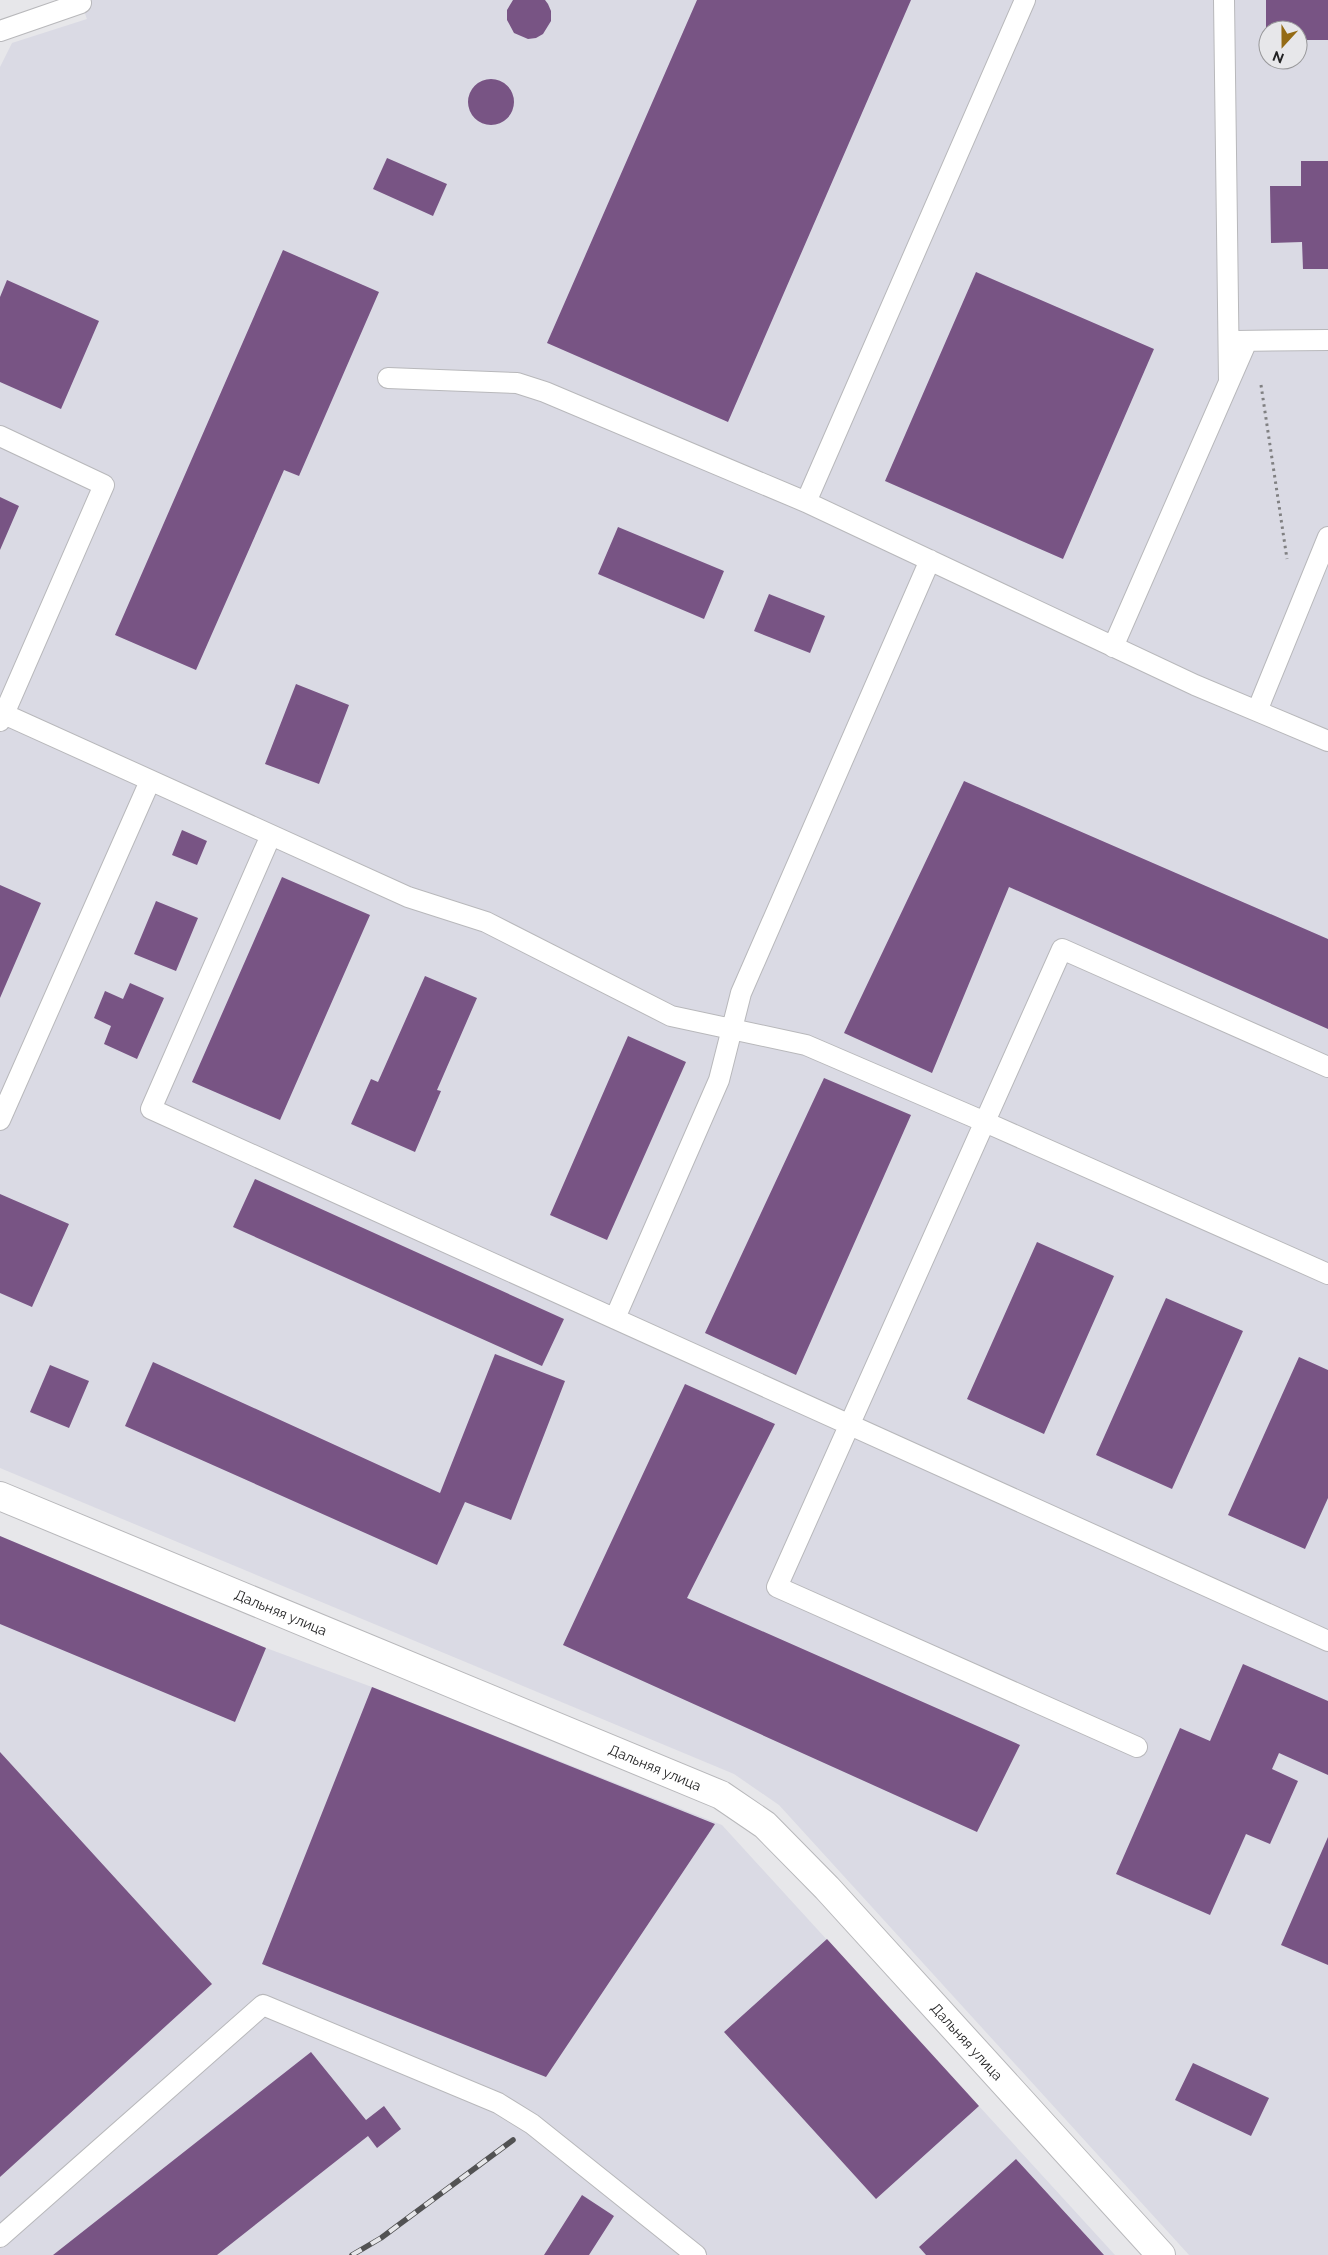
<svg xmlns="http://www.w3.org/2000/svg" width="1328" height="2255" font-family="Raleway,sans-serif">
	<rect width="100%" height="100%" fill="#e7e7ea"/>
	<path fill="#dadae4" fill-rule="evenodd" d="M80 0H1328V2255H1189L779 1805 734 1774 0 1468V67L12 43 87 19ZM1268 30H1298V60H1268Z
		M0 1536 266 1648 372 1687 722 1825 1115 2255H0Z"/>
	<path fill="#785484" d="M513 0H545L548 4 551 11V21L543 34 536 38 528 39 514 33 507 20V10Z
		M697 0H911L728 422 547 343Z
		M1266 0H1328V40H1298V30H1268V41H1266Z
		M468 102a23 23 0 1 1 46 0a23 23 0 1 1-46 0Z
		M387 158 447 184 433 216 373 189Z
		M1301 161H1328V269H1303L1302 242 1271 243 1270 186H1301Z
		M283 250 379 292 299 476 284 470 196 670 115 635Z
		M976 272 1154 349 1063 559 885 481Z
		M7 280 99 321 61 409 0 382V297Z
		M0 497 19 506 0 550Z
		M618 527 724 571 704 619 598 574Z
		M769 594 825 616 810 653 754 631Z
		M296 684 349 705 319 784 265 764Z
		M964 781 1328 939V1029L1009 887 932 1073 844 1033Z
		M182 830 207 841 197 865 172 855Z
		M282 877 370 915 280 1120 192 1082Z
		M0 885 41 903 0 998Z
		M156 901 198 918 176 971 134 954Z
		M425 976 477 998 437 1090 441 1091 415 1152 351 1124 371 1079 378 1082Z
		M130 983 164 998 137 1059 104 1044 111 1026 94 1018 105 991 123 999Z
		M628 1036 686 1062 607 1240 550 1215Z
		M824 1078 911 1115 796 1375 705 1333Z
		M255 1179 564 1319 542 1366 233 1227Z
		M0 1194 69 1224 32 1307 0 1293Z
		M1037 1242 1114 1276 1044 1434 967 1399Z
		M1166 1298 1243 1331 1172 1489 1096 1455Z
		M495 1354 565 1381 511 1520 465 1502 437 1565 125 1426 153 1362 440 1493Z
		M1299 1357 1328 1370V1498L1305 1549 1228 1515Z
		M50 1365 89 1381 69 1428 30 1412Z
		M685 1384 775 1424 687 1598 1020 1745 977 1832 563 1645Z
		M0 1536 266 1648 235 1722 0 1624Z
		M1243 1664 1328 1701V1775L1279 1753 1272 1769 1298 1781 1270 1844 1246 1834 1210 1915 1116 1874 1180 1728 1210 1741Z
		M372 1687 715 1824 546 2077 262 1964Z
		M0 1752 212 1984 0 2177Z
		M1328 1837V1965L1281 1945Z
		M827 1939 979 2106 876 2199 724 2032Z
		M311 2052 366 2120 384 2106 401 2129 377 2148 368 2136 217 2255H53Z
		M1193 2063 1269 2098 1251 2136 1175 2100Z
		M1016 2159 1104 2255H926L919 2247Z
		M582 2195 614 2216 589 2255H544Z"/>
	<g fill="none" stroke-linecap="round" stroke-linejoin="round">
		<defs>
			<path id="lane" d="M1224 0 1229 381
				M0 31 81 3
				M1235 341 1328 340
				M388 378 517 383 545 392 806 502 1195 685 1328 741
				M0 436 104 485 4 714
				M806 502 1025 0
				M1113 647 1247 341
				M1257 711 1328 537
				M0 721 4 714 408 897 486 922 671 1016 806 1045 985 1122 1328 1274
				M271 835 151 1109 1328 1641
				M0 1120 150 781
				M615 1318 719 1080 741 993 930 560
				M1137 1747 777 1587 1062 949 1328 1067
				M0 2237 263 2005 498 2103 532 2124 696 2255"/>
			<g id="secondary">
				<path id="s1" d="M0 1496 721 1795 765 1825 827 1888 1161 2255"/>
			</g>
		</defs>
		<use href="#lane" stroke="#b8b8bb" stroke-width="22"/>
		<use href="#secondary" stroke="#b8b8bb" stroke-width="30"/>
		<path stroke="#808082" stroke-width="3" stroke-dasharray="2.5 4" stroke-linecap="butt" d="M1261 385 1287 559"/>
		<use href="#lane" stroke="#fff" stroke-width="20"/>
		<use href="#secondary" stroke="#fff" stroke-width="28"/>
		<defs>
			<path id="rail" d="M352 2255 381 2238 513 2140"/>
		</defs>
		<use href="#rail" stroke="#525253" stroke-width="5.5"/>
		<use href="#rail" stroke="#e7e7ea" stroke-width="4" stroke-dasharray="11" stroke-linecap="butt"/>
	</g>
	<g text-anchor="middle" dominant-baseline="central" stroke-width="5" stroke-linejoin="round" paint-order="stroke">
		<g font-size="14" fill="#222223" stroke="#e7e7ea">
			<text stroke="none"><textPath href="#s1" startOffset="304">Дальняя улица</textPath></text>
			<text stroke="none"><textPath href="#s1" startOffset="709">Дальняя улица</textPath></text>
			<text stroke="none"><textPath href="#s1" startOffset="1130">Дальняя улица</textPath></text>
		</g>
	</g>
	<g transform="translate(1283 45) rotate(201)"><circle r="24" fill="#e7e7ea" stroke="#98989a"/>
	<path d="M0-4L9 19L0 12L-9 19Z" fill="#946b15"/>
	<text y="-8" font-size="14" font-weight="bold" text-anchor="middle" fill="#222223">N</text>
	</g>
</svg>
